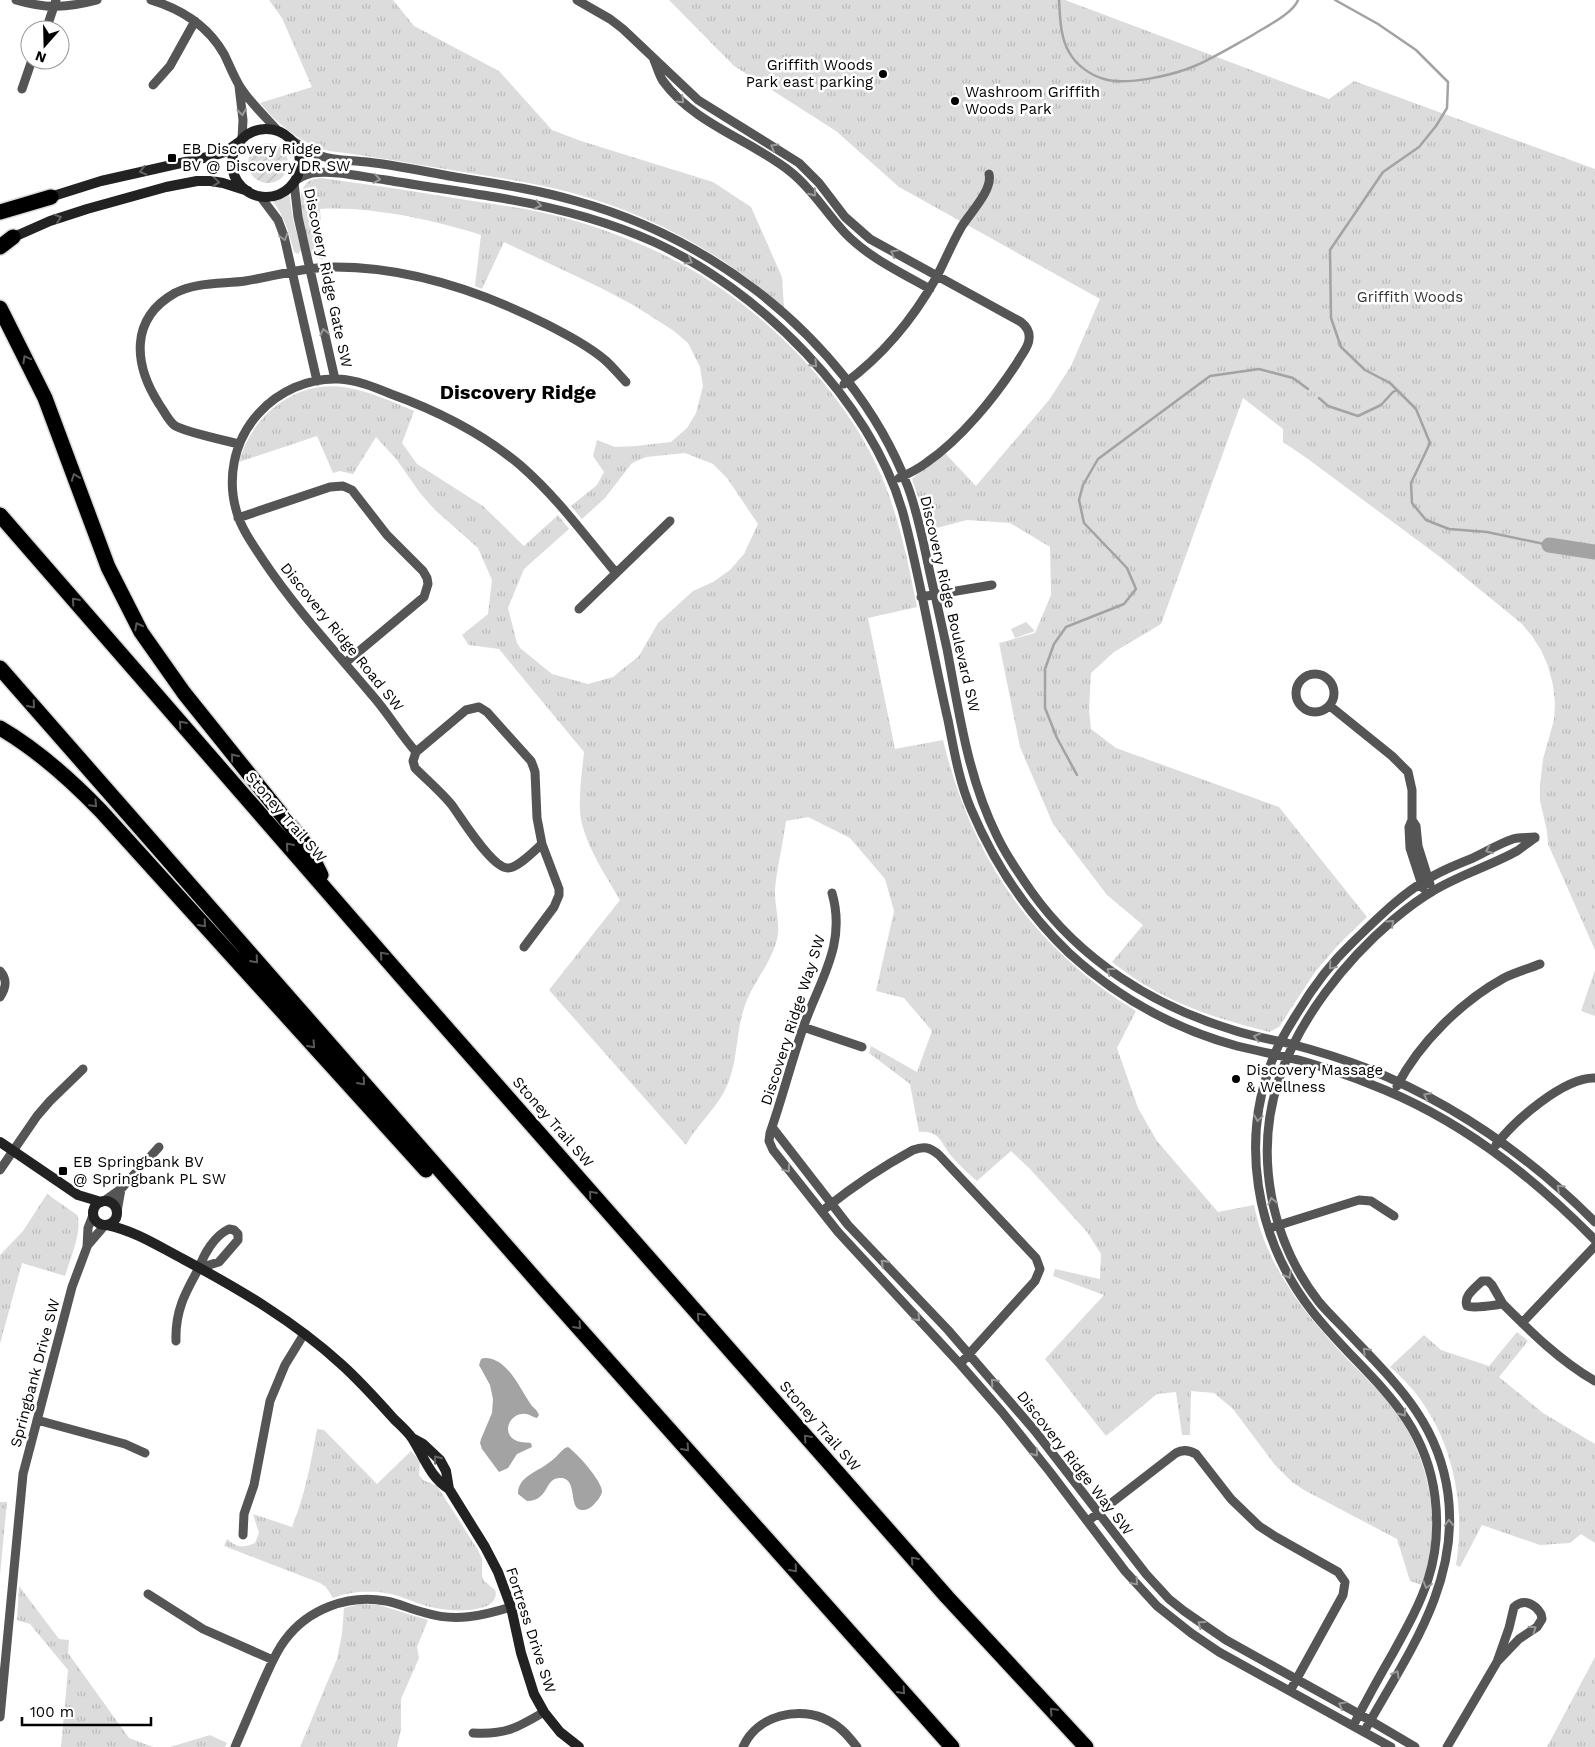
<svg xmlns="http://www.w3.org/2000/svg" width="1595" height="1747" font-family="'Work Sans',sans-serif">
	<defs>
		<pattern id="park-tufts" width="24" height="20" patternUnits="userSpaceOnUse" patternTransform="scale(1.25)"><rect width="24" height="20" fill="#dcdcdc"/><path d="M3 7l-1-3M5 7V3M7 7l1-3M15 17l-1-3M17 17v-4M19 17l1-3" fill="none" stroke="#bbb"/></pattern>
		<pattern id="garden-furrows" width="10" height="10" patternUnits="userSpaceOnUse" patternTransform="scale(1.25)"><rect width="10" height="10" fill="#dcdcdc"/><path d="M-1 1l2-2M0 10L10 0M9 11l2-2" fill="none" stroke="#bbb"/></pattern>
	</defs>
	<rect width="100%" height="100%" fill="#fff"/>
	<path fill="#dcdcdc" d="M289 194 293 219 301 250 298 254 294 252C289 232 284 216 272 200Z
		M1026 622 1035 631 1015 638 1011 629Z"/>
	<path fill="url(#park-tufts)" d="M269 0H393L414 26 499 71 552 130 581 141 713 182 751 207 782 277 784 308C721 252 650 214 569 192 532 182 494 177 457 171 414 164 372 156 329 151 302 144 278 125 260 103L312 87 282 18Z
		M669 0H1065L1329 99 1354 81 1595 169V950L1548 844 1547 831 1540 801V785L1543 759 1554 720 1555 703 1553 685 1548 666 1541 650 1532 636 1522 624 1440 557 1308 459 1283 442V429L1243 398 1161 624 1114 652 1091 673 1089 710 1091 729 1116 748 1279 807 1367 917 1339 944 1315 972 1279 1027 1269 1032C1208 1016 1163 1002 1112 962L1143 925 1107 895 1053 824 1020 747 999 643 1035 633 1051 595 1050 547 1010 523 967 520 929 530 912 479 943 451 976 486 1049 400 1071 366 1100 299 899 187 836 131 734 66Z
		M320 178C367 184 413 191 460 199 500 205 541 210 579 222 614 233 648 246 680 263 763 309 843 388 881 475 899 517 908 562 917 607L868 618 895 749 943 740C971 857 1033 948 1136 1011L1117 1048 1138 1108 1157 1141 1218 1212 1254 1205C1267 1270 1308 1318 1352 1364 1368 1380 1385 1396 1398 1415 1426 1455 1439 1511 1429 1560 1427 1568 1424 1577 1422 1585L1410 1581 1397 1539 1304 1490 1292 1482 1275 1465 1233 1409 1214 1393 1191 1391 1190 1435H1182L1176 1392 1157 1394 1106 1436 1045 1359 1104 1295 1053 1276 1055 1269 1100 1279 1101 1254 1087 1232 1030 1169 1011 1151 977 1181C969 1174 961 1167 954 1159 941 1146 942 1130 919 1132L910 1084 869 1053 871 1046 917 1072 932 1031 904 998 876 991 894 911 885 879 850 838 808 817 786 821C783 844 777 867 775 889 774 907 782 925 776 943 770 963 755 981 747 1000 734 1031 740 1062 724 1092 713 1112 696 1126 686 1145L549 990 620 900C606 876 589 851 582 824 577 805 582 772 584 752L499 649 469 645 462 635 488 614 492 580 478 548 435 510 420 493 397 460 376 437 353 474 340 471 333 473 317 436 239 462C252 414 298 378 349 388 371 392 393 402 414 411L402 443 417 464 483 506 524 546 558 515 569 529 524 569 508 608 517 643 520 648 552 674 588 684 613 677 639 656 658 623 693 591 713 582 730 570 744 554 758 524 727 478 713 464 685 453 646 457 632 463 605 498 582 519 571 506 597 485 604 472 593 456 597 440 615 447 636 446 671 442 687 428 696 413 703 386 700 367 688 343 674 331 635 306 601 288 504 242 482 289 475 286 481 235C433 220 370 206 320 209L323 260 312 256C308 238 291 195 308 182 311 179 316 179 320 178Z
		M1595 970V1016L1581 1011Z
		M47 1194 77 1215C83 1230 70 1259 65 1276L22 1263 0 1344V1255L23 1231Z
		M1517 1332 1528 1341 1499 1377 1543 1413 1595 1444V1543L1581 1534 1570 1543 1540 1545 1482 1525 1460 1567 1456 1565C1468 1494 1447 1414 1390 1367L1424 1335 1441 1350 1489 1366Z
		M317 1429 324 1430 377 1484 411 1451 420 1461 419 1475 423 1480 437 1486 478 1550 482 1559V1576L484 1581 495 1590 496 1594C494 1605 486 1607 476 1609 459 1612 440 1610 423 1605 408 1600 394 1593 378 1592 362 1591 348 1592 333 1598L326 1587 320 1583 224 1546 227 1539C237 1548 243 1548 255 1543L259 1533 253 1514 292 1527C305 1495 311 1462 317 1429Z
		M0 1502H7L0 1575Z
		M19 1586 59 1639 69 1640 68 1653 129 1738 153 1747H61L68 1670 30 1624 17 1620Z
		M360 1604 379 1605 428 1620 417 1647 419 1658 401 1699V1730L397 1747H300L337 1659 342 1634 344 1608Z
		M1595 1657V1747H1547Z
		M210 1735 227 1743 225 1747H170Z"/>
	<path fill="url(#garden-furrows)" d="M248 163a20 20 0 1 1 40 0a20 20 0 1 1-40 0Z"/>
	<path fill="#a3a3a3" d="M484 1358C508 1357 520 1390 532 1406 535 1409 537 1410 539 1415L537 1418C532 1417 528 1413 522 1414 509 1415 502 1433 515 1440 520 1443 526 1442 531 1443L532 1447 517 1454 508 1468 499 1472 482 1449 480 1443 481 1439 492 1413 493 1399 490 1385 479 1365 481 1359Z
		M568 1447C577 1453 603 1482 602 1492 601 1496 598 1500 596 1502 593 1506 588 1510 584 1510 566 1512 580 1476 559 1478 544 1479 549 1501 527 1501L518 1494C518 1477 535 1473 547 1464 554 1460 559 1453 565 1448Z"/>
	<g fill="none" stroke-linecap="round" stroke-linejoin="round">
		<path stroke="#a3a3a3" stroke-width="2.5" d="M1059 0C1060 16 1060 37 1069 52 1076 65 1090 75 1104 79 1127 86 1175 75 1197 65 1215 57 1233 46 1251 36 1263 28 1293 14 1298 0
			M1335 0 1378 24 1416 50 1448 82 1447 108 1436 126 1419 147 1383 172 1330 250 1331 318 1341 347 1365 370 1390 383 1416 409 1430 443 1411 483 1412 503 1426 520 1449 529 1487 532 1549 545
			M1319 398 1328 406 1358 416 1381 405 1393 392 1397 390
			M1077 775 1057 738 1045 708V669L1054 644 1066 627 1124 604 1136 589 1127 568 1084 523 1079 500 1083 485 1098 459 1210 376 1259 369 1293 378 1308 389"/>
		<path stroke="#a3a3a3" stroke-width="15" d="M1549 545 1595 552"/>
		<defs>
			<path id="highway" d="M0 212 51 197
				M0 247 13 237
				M0 308 45 398 108 567 141 632 184 693 306 845 321 875
				M0 515 414 991 947 1597 1086 1747
				M0 668 545 1290 952 1747
				M0 728C38 750 71 780 101 811L426 1170"/>
		</defs>
		<use href="#highway" stroke="#dbdbdb" stroke-width="18"/>
		<path stroke="#555" stroke-width="9" d="M16 0C46 9 67 8 97 0
			M151 0C181 9 208 26 224 54 229 64 233 75 239 85 249 102 266 117 279 132
			M577 0 610 19 623 29 698 100 799 163 819 183 845 217 870 239 1021 322C1026 326 1030 332 1029 339 1029 347 1021 355 1017 363 994 398 961 439 926 463 918 469 908 474 899 478
			M46 30 56 0
			M654 60C657 67 659 75 663 81 695 125 752 140 792 173 813 190 826 213 845 233 868 257 900 272 930 289
			M153 85 170 66 195 21
			M239 86 243 120 242 139
			M22 89 32 60
			M289 138C299 145 309 153 321 156 336 161 352 160 367 162 394 165 422 171 449 176 492 183 535 189 576 201 642 219 703 250 757 291 822 341 879 410 908 487 921 522 926 559 935 595 939 613 943 631 947 649 959 712 968 778 997 836 1006 855 1019 874 1031 891 1080 960 1153 1006 1233 1030 1251 1036 1269 1039 1287 1043 1314 1050 1341 1058 1366 1068 1454 1103 1529 1156 1595 1222
			M296 180C304 176 303 175 312 173 336 170 362 177 386 180 422 186 459 191 495 197 550 206 603 219 654 242 759 290 871 400 903 513 921 581 932 651 948 720 954 750 959 781 971 809 994 863 1027 913 1069 953 1117 997 1175 1029 1237 1046 1261 1052 1285 1056 1309 1063 1329 1069 1350 1076 1370 1084 1457 1117 1530 1174 1595 1240
			M294 183 298 217 335 379
			M260 196 278 220 284 236 317 381
			M844 384C882 356 913 319 936 278 945 261 952 243 962 226 970 213 993 190 989 174
			M239 444C227 441 181 431 174 425 168 420 164 411 159 404 134 365 129 319 175 293 196 282 223 284 245 281 275 276 304 267 335 267 407 267 480 291 544 323 565 334 587 345 605 360 613 367 619 375 626 382
			M238 518 330 487 343 486 352 490 387 535 423 571 427 578 428 584 424 597 345 663
			M921 597 992 585
			M579 609 670 521
			M1296 693a19 19 0 1 1 38 0a19 19 0 1 1-38 0Z
			M1330 706 1392 756 1408 772 1412 790V820L1409 827 1410 848 1423 888
			M416 752C400 734 388 713 372 695 335 651 295 608 263 560 254 546 243 532 238 516 226 481 233 441 259 413 279 391 308 378 338 379 357 380 374 387 391 394 438 411 482 433 520 465 557 497 585 536 616 573
			M1412 820 1416 826 1418 846 1430 884
			M832 893C847 945 819 981 803 1028 791 1063 782 1099 770 1133L769 1141 773 1150 838 1232 960 1364 1002 1412 1050 1472 1125 1571 1157 1606 1191 1633 1219 1652 1391 1747
			M524 947 554 907 559 895V889L542 844 537 818 535 772 533 766 531 761 487 712 479 707 466 710 416 752 413 761 415 768C427 780 440 791 451 804 461 817 492 869 508 868 518 868 535 850 542 844
			M0 971C8 980 6 988 0 997
			M803 1027 862 1047
			M1397 1086C1419 1043 1462 1001 1504 978 1516 972 1528 969 1540 964
			M772 1127 848 1225 948 1330 1035 1431 1146 1574 1169 1599 1184 1611 1226 1640 1359 1714 1415 1747
			M1496 1145C1514 1121 1564 1077 1595 1078
			M0 1170 37 1116 50 1101 83 1069
			M104 1201 121 1189 159 1147
			M826 1208C856 1184 880 1168 913 1150 924 1146 930 1147 939 1155L1036 1258 1040 1269 1035 1281 960 1364
			M117 1212 121 1189
			M1273 1227 1359 1200 1371 1201 1394 1216
			M229 1229 234 1230 238 1234V1240L219 1262 199 1268C204 1254 214 1236 229 1229Z
			M87 1246 105 1225
			M1482 1281H1488L1492 1285 1503 1304C1494 1305 1473 1309 1467 1306 1463 1296 1475 1288 1482 1281Z
			M1503 1304C1531 1332 1560 1361 1595 1381
			M1522 1323 1595 1246
			M176 1341C175 1311 185 1293 199 1268
			M37 1420 125 1444 145 1453
			M1088 1521 1176 1453C1183 1449 1189 1450 1196 1454L1231 1499 1259 1526 1276 1537 1338 1572 1345 1582 1343 1595 1290 1691
			M243 1535 244 1514 254 1485 270 1401 285 1365 304 1334
			M148 1594 203 1629 273 1660
			M0 1717 23 1474 72 1287 87 1247 88 1228 93 1215
			M1353 1726C1366 1701 1379 1677 1393 1653 1423 1599 1443 1561 1435 1497 1424 1409 1362 1375 1312 1311 1255 1238 1238 1137 1276 1051 1282 1037 1290 1025 1298 1012 1313 987 1331 963 1352 943 1376 920 1400 895 1428 879 1442 870 1458 864 1473 858 1486 852 1500 843 1513 839 1520 837 1528 838 1535 837
			M1364 1732C1406 1656 1460 1585 1448 1494 1439 1425 1398 1385 1353 1338 1342 1326 1329 1314 1319 1302 1270 1239 1254 1154 1279 1079 1299 1019 1345 961 1393 920 1405 910 1419 899 1433 891 1459 875 1490 866 1517 851 1523 847 1529 842 1535 838
			M473 1733C505 1735 517 1728 544 1712
			M235 1747C244 1726 253 1705 262 1684 269 1669 275 1653 285 1640 308 1609 348 1594 386 1601 399 1603 412 1610 426 1613 455 1622 482 1616 511 1607
			M743 1747C757 1715 800 1705 829 1721 841 1727 849 1737 857 1747
			M1447 1747 1497 1662 1519 1639 1537 1627 1542 1619 1541 1614C1535 1604 1524 1598 1514 1607L1509 1628 1497 1662"/>
		<path stroke="#222" stroke-width="10" d="M232 163a34 34 0 1 1 68 0a34 34 0 1 1-68 0Z
			M47 198 101 181 212 156 225 152 239 142
			M7 240 50 221 87 209 166 187 197 181H211L223 183 248 191
			M0 1142 78 1195 101 1202
			M93 1213a12 12 0 1 1 24 0a12 12 0 1 1-24 0Z
			M107 1225C135 1231 158 1246 183 1259 239 1289 294 1321 341 1364 360 1381 377 1400 394 1419 400 1425 407 1431 412 1438 424 1457 430 1477 449 1489
			M412 1438 423 1444 440 1460 446 1471 449 1489 485 1547 498 1572 511 1607 521 1653 534 1694 544 1712 560 1732 579 1747"/>
		<use href="#highway" stroke="#000" stroke-width="15"/>
	</g>
	<defs><path id="oneway-chevron" d="M-2-3.5L2.5 0L-2 3.5" fill="none" stroke-width="1.6" stroke-linecap="round" stroke-linejoin="round" transform="scale(1.25)"/></defs>
	<g stroke="#999">
		<use href="#oneway-chevron" transform="translate(681 100) rotate(43)"/>
		<use href="#oneway-chevron" transform="translate(242 112) rotate(83)"/>
		<use href="#oneway-chevron" transform="translate(774 147) rotate(-150)"/>
		<use href="#oneway-chevron" transform="translate(377 179) rotate(9)"/>
		<use href="#oneway-chevron" transform="translate(813 193) rotate(51)"/>
		<use href="#oneway-chevron" transform="translate(538 205) rotate(12)"/>
		<use href="#oneway-chevron" transform="translate(284 237) rotate(72)"/>
		<use href="#oneway-chevron" transform="translate(894 253) rotate(-151)"/>
		<use href="#oneway-chevron" transform="translate(689 261) rotate(29)"/>
		<use href="#oneway-chevron" transform="translate(324 332) rotate(-103)"/>
		<use href="#oneway-chevron" transform="translate(814 364) rotate(47)"/>
		<use href="#oneway-chevron" transform="translate(1489 850) rotate(155)"/>
		<use href="#oneway-chevron" transform="translate(1391 923) rotate(-42)"/>
		<use href="#oneway-chevron" transform="translate(1332 966) rotate(131)"/>
		<use href="#oneway-chevron" transform="translate(1110 971) rotate(-143)"/>
		<use href="#oneway-chevron" transform="translate(1257 1037) rotate(-166)"/>
		<use href="#oneway-chevron" transform="translate(1427 1096) rotate(-152)"/>
		<use href="#oneway-chevron" transform="translate(1258 1118) rotate(98)"/>
		<use href="#oneway-chevron" transform="translate(787 1169) rotate(53)"/>
		<use href="#oneway-chevron" transform="translate(1560 1188) rotate(-137)"/>
		<use href="#oneway-chevron" transform="translate(1272 1201) rotate(-103)"/>
		<use href="#oneway-chevron" transform="translate(884 1263) rotate(-135)"/>
		<use href="#oneway-chevron" transform="translate(1288 1275) rotate(62)"/>
		<use href="#oneway-chevron" transform="translate(917 1318) rotate(47)"/>
		<use href="#oneway-chevron" transform="translate(1366 1351) rotate(-134)"/>
		<use href="#oneway-chevron" transform="translate(994 1382) rotate(-131)"/>
		<use href="#oneway-chevron" transform="translate(1403 1413) rotate(55)"/>
		<use href="#oneway-chevron" transform="translate(1035 1453) rotate(51)"/>
		<use href="#oneway-chevron" transform="translate(1449 1523) rotate(-91)"/>
		<use href="#oneway-chevron" transform="translate(1135 1582) rotate(49)"/>
		<use href="#oneway-chevron" transform="translate(1427 1585) rotate(107)"/>
		<use href="#oneway-chevron" transform="translate(1201 1624) rotate(-144)"/>
		<use href="#oneway-chevron" transform="translate(1533 1629) rotate(-35)"/>
		<use href="#oneway-chevron" transform="translate(1396 1674) rotate(-61)"/>
		<use href="#oneway-chevron" transform="translate(1342 1705) rotate(-151)"/>
	</g>
	<g stroke="#646464">
		<use href="#oneway-chevron" transform="translate(143 171) rotate(166)"/>
		<use href="#oneway-chevron" transform="translate(216 182) rotate(7)"/>
		<use href="#oneway-chevron" transform="translate(58 218) rotate(-19)"/>
		<use href="#oneway-chevron" transform="translate(437 1459) rotate(-128)"/>
	</g>
	<g stroke="#595959">
		<use href="#oneway-chevron" transform="translate(26 359) rotate(-119)"/>
		<use href="#oneway-chevron" transform="translate(75 477) rotate(-110)"/>
		<use href="#oneway-chevron" transform="translate(75 601) rotate(-131)"/>
		<use href="#oneway-chevron" transform="translate(138 626) rotate(-118)"/>
		<use href="#oneway-chevron" transform="translate(32 705) rotate(49)"/>
		<use href="#oneway-chevron" transform="translate(182 724) rotate(-131)"/>
		<use href="#oneway-chevron" transform="translate(234 757) rotate(-129)"/>
		<use href="#oneway-chevron" transform="translate(94 804) rotate(46)"/>
		<use href="#oneway-chevron" transform="translate(289 846) rotate(-131)"/>
		<use href="#oneway-chevron" transform="translate(203 924) rotate(48)"/>
		<use href="#oneway-chevron" transform="translate(383 955) rotate(-131)"/>
		<use href="#oneway-chevron" transform="translate(255 960) rotate(49)"/>
		<use href="#oneway-chevron" transform="translate(312 1045) rotate(48)"/>
		<use href="#oneway-chevron" transform="translate(362 1082) rotate(49)"/>
		<use href="#oneway-chevron" transform="translate(592 1194) rotate(-131)"/>
		<use href="#oneway-chevron" transform="translate(700 1316) rotate(-131)"/>
		<use href="#oneway-chevron" transform="translate(578 1326) rotate(48)"/>
		<use href="#oneway-chevron" transform="translate(807 1438) rotate(-131)"/>
		<use href="#oneway-chevron" transform="translate(686 1448) rotate(48)"/>
		<use href="#oneway-chevron" transform="translate(914 1560) rotate(-131)"/>
		<use href="#oneway-chevron" transform="translate(794 1569) rotate(48)"/>
		<use href="#oneway-chevron" transform="translate(902 1691) rotate(48)"/>
		<use href="#oneway-chevron" transform="translate(1053 1711) rotate(-133)"/>
	</g>
	<g fill="#000" stroke="#fff" stroke-width="2">
		<circle cx="883" cy="74" r="5"/>
		<circle cx="955" cy="101" r="5"/>
		<rect x="167" y="153" width="10" height="10" rx="2.5"/>
		<circle cx="1236" cy="1079" r="5"/>
		<rect x="58" y="1166" width="10" height="10" rx="2.5"/>
	</g>
	<g text-anchor="middle" dominant-baseline="central" stroke-width="5" stroke-linejoin="round" paint-order="stroke">
		<g font-size="15" fill="#000" stroke="#fff" text-anchor="start">
			<text x="873" y="65" text-anchor="end">Griffith Woods<tspan x="873" dy="17">Park east parking</tspan></text>
			<text x="965" y="92">Washroom Griffith<tspan x="965" dy="17">Woods Park</tspan></text>
			<text x="182" y="149">EB Discovery Ridge<tspan x="182" dy="17">BV @ Discovery DR SW</tspan></text>
			<text x="1246" y="1070">Discovery Massage<tspan x="1246" dy="17">&amp; Wellness</tspan></text>
			<text x="73" y="1162">EB Springbank BV<tspan x="73" dy="17">@ Springbank PL SW</tspan></text>
		</g>
		<g font-size="15" fill="#000" stroke="#fff">
			<text transform="translate(328 278) rotate(78)">Discovery Ridge Gate SW</text>
			<text transform="translate(950 604) rotate(77)">Discovery Ridge Boulevard SW</text>
			<text transform="translate(342 637) rotate(51)">Discovery Ridge Road SW</text>
			<text transform="translate(286 817) rotate(49)">Stoney Trail SW</text>
			<text transform="translate(793 1020) rotate(-72)">Discovery Ridge Way SW</text>
			<text transform="translate(553 1122) rotate(49)">Stoney Trail SW</text>
			<text transform="translate(35 1373) rotate(-75)">Springbank Drive SW</text>
			<text transform="translate(820 1426) rotate(49)">Stoney Trail SW</text>
			<text transform="translate(1075 1463) rotate(52)">Discovery Ridge Way SW</text>
			<text transform="translate(531 1630) rotate(72)">Fortress Drive SW</text>
		</g>
		<g font-size="15" fill="#333" stroke="#fff">
			<text x="1410" y="297">Griffith Woods</text>
		</g>
		<g font-size="20" font-weight="bold" fill="#000" stroke="#fff">
			<text x="518" y="392">Discovery Ridge</text>
		</g>
	</g>
	<g transform="translate(45 45) rotate(200)"><circle r="24" fill="#ffffff" stroke="#999999"/>
	<path d="M0-4L9 19L0 12L-9 19Z" fill="#000000"/>
	<text y="-8" font-size="14" font-weight="bold" text-anchor="middle" fill="#000000">N</text>
	</g>
	<path d="M22 1717v8h129v-8" fill="none" stroke="#000000" stroke-width="2.5"/>
	<text x="30" y="1717" font-size="15" fill="#000000" stroke="#ffffff" stroke-width="4" paint-order="stroke">100 m</text>
</svg>
